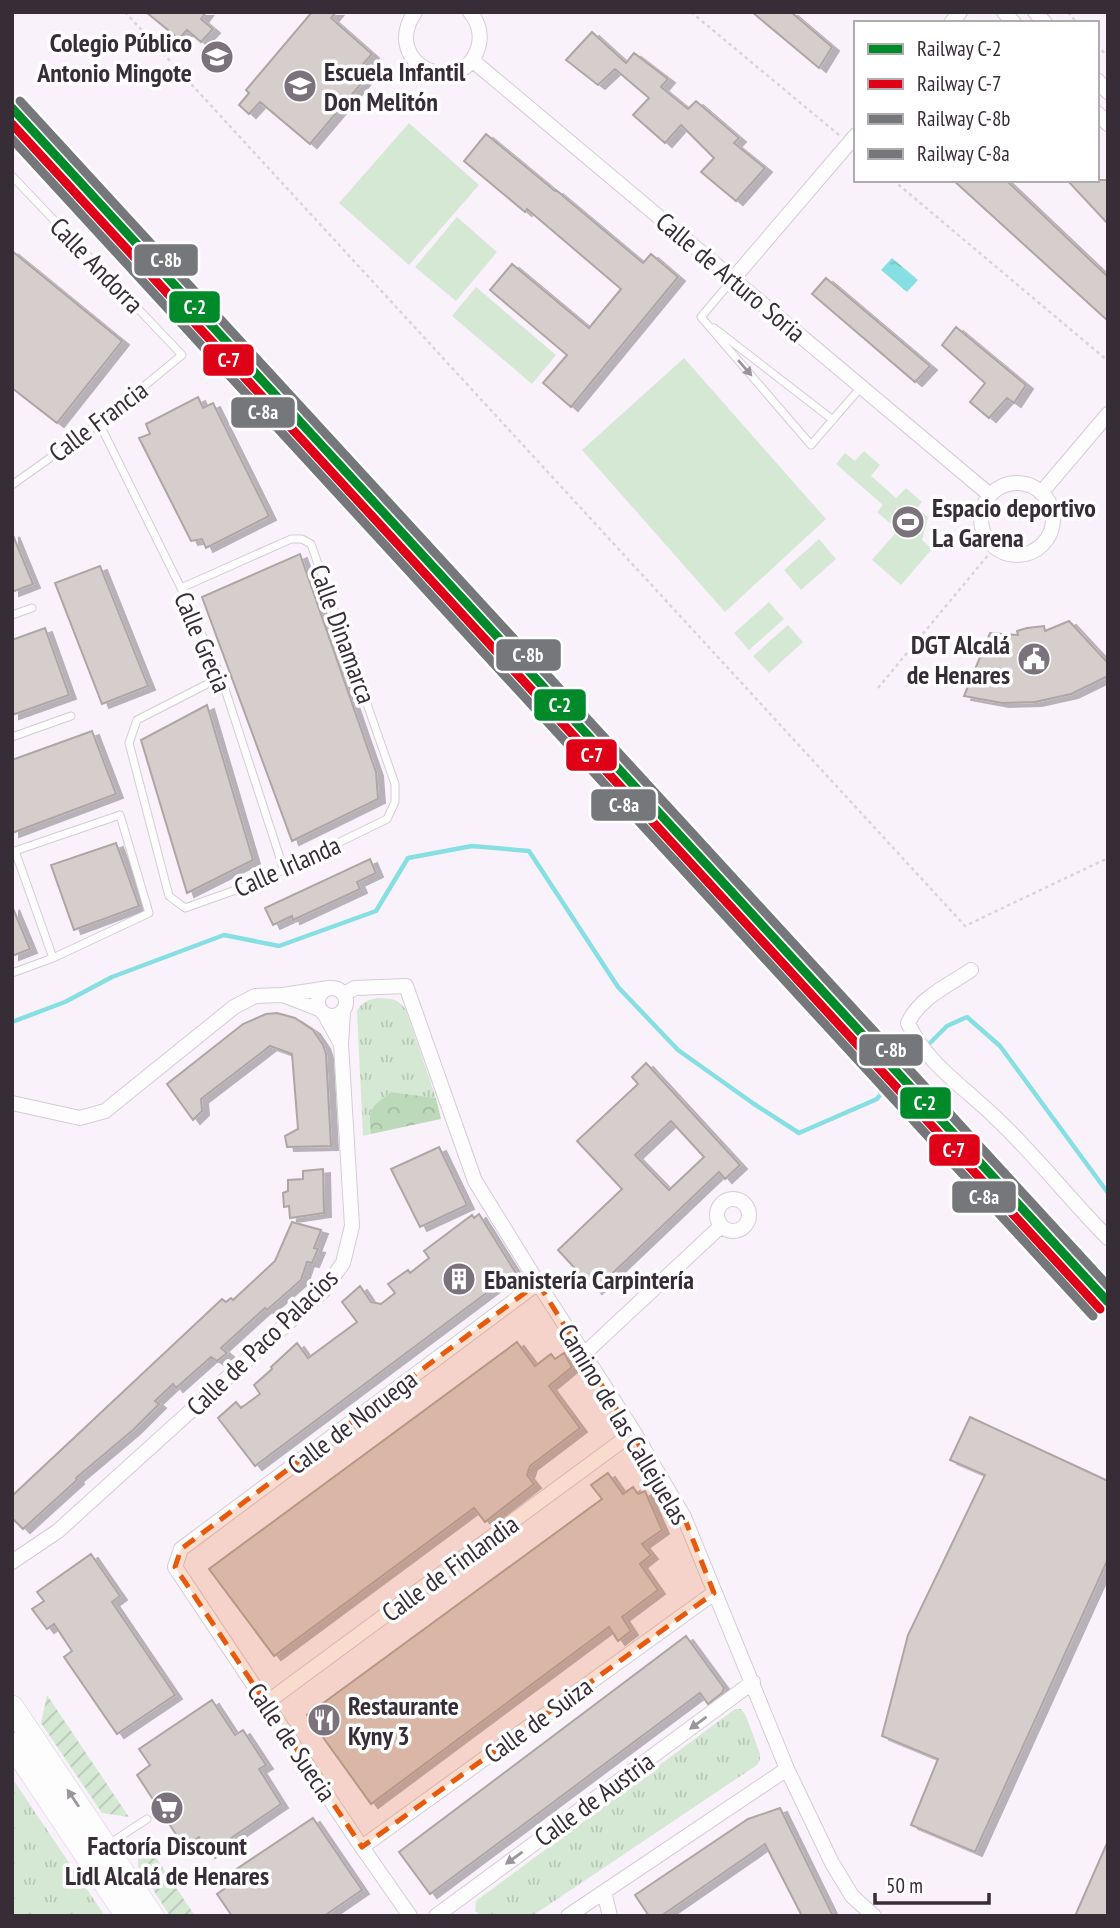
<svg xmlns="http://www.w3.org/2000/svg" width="1120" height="1928" font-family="'PT Sans Narrow',sans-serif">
	<defs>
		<pattern id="grass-tufts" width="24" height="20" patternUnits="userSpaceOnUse" patternTransform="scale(1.75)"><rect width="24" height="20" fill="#d5e8d3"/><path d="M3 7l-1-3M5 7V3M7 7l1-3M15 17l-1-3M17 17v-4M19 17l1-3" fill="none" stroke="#b7c7b6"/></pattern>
		<pattern id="forest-crowns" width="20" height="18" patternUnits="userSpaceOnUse" patternTransform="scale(1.75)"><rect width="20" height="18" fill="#bcdab9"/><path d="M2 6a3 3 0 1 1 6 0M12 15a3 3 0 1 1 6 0" fill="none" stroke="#a2bba0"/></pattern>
		<pattern id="garden-furrows" width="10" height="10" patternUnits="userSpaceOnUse" patternTransform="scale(1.75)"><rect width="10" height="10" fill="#d5e8d3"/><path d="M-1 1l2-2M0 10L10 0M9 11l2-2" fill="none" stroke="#b7c7b6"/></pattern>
		<pattern id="water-ripples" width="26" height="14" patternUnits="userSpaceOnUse" patternTransform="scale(1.75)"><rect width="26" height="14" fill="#86dfe2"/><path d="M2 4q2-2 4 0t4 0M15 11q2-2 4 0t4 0" fill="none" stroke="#74c0c2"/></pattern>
		<filter id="shadow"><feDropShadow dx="7" dy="4" stdDeviation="0" flood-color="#0004"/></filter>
	</defs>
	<rect width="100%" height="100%" fill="#faf2fb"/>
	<path fill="url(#grass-tufts)" d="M378 998C393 999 397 998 406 1010L436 1098 391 1092C370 1108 368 1107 371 1134L363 1136 357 1011C362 1002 367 1000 378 998Z
		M735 1709H741L746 1716 760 1754V1760L757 1765 532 1916H481L475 1911 476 1901Z
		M12 1778 105 1916H12Z"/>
	<path fill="url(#forest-crowns)" d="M391 1092 436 1098 441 1119 371 1134C368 1107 370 1108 391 1092Z"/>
	<path fill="url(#garden-furrows)" d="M47 1695 129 1817 102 1813 41 1723Z
		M143 1838 195 1916H170L138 1866V1850Z"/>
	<path fill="#d5e8d3" d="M409 123 479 185 409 265 339 203Z
		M457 217 497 252 456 301 415 267Z
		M476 287 556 355 532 384 452 316Z
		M684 358 826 519 725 612 582 450Z
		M864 451 880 465 871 476 896 498 906 488 922 502 917 508 928 517 922 540 932 549 901 585 872 560 898 530 877 512 883 505 836 464 845 453 855 461Z
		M819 539 836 559 801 590 784 570Z
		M769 602 784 619 749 650 734 633Z
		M788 625 803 642 769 673 753 656Z"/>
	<path fill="url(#water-ripples)" d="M892 258 918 280 907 292 881 270Z"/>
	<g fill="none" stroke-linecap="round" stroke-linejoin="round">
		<path stroke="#86dfe2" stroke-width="4.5" d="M12 1022 65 1002 112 977 224 935 279 946 376 911 408 858 472 846 529 851 618 987 678 1050 754 1104 799 1133 877 1099 887 1086
			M929 1044 947 1026 967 1017 1000 1046 1108 1193"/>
	</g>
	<path fill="#d6cecd" stroke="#aea6a5" stroke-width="2" fill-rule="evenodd" filter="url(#shadow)" d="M146 12H206L201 19 213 29 201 42 187 30 179 39Z
		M312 12H336L331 18 372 54 357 71 365 79 310 144 260 102 249 114 239 105 249 93 246 90Z
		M752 12H791L832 47 819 68Z
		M592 32 626 63 634 53 668 79 661 87 688 109 696 101 739 138 734 143 765 168 736 201 701 172 714 158 681 125 665 143 633 115 649 98 615 69 598 85 566 60Z
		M486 134 555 191 556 190 643 263 651 254 678 277 571 407 543 383 567 355 490 290 512 264 589 328 621 289 527 209 525 212 464 161Z
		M953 180H1006L1108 277V321Z
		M1067 180H1108V224Z
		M12 251 122 341 57 423 12 388Z
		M826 278 930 366 915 382 812 294Z
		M956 327 1026 385 1014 403 1007 398 989 418 970 402 985 383 942 345Z
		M198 397 203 408 213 403 269 516 206 548 202 539 191 541 139 438 150 434 146 424Z
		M12 533 33 584 12 592Z
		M300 554 376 772 378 799 292 841 202 597Z
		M100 566 148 686 102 704 55 583Z
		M1069 621 1108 663V676L1071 694 1035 702 1002 703 964 696 990 633 1018 635 1017 631 1027 628 1044 626 1045 631Z
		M45 628 69 695 12 715V640Z
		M207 705 253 860 187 893 141 740Z
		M92 731 116 794 12 833V760Z
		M116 843 139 906 74 930 51 865Z
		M370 859 376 873 357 882 360 889 293 920 292 916 273 925 265 908Z
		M12 906 30 949 12 956Z
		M277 1013 295 1018 313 1030 323 1045 326 1054 331 1146 287 1147 285 1136 298 1129 292 1054 270 1046 201 1099 202 1111 193 1120 167 1084 243 1024 266 1014Z
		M646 1063 740 1165 725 1179 719 1172 595 1290 558 1250 622 1189 577 1141 638 1084 632 1077ZM671 1121 704 1157 669 1190 635 1155Z
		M439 1147 467 1205 420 1227 391 1169Z
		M323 1169 324 1213 290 1218 289 1206 284 1207 283 1193 288 1191V1180L303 1179V1171Z
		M479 1214 519 1278 504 1280 255 1466 218 1418 236 1402 241 1408 260 1394 254 1385 272 1369 271 1367 297 1343 308 1358 357 1322 342 1302 360 1286 371 1302 381 1304 395 1293 388 1284 408 1270 410 1273 429 1258 424 1251 472 1215 474 1218Z
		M292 1222 321 1230 314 1248 318 1249 312 1263 307 1262 301 1280 267 1310 265 1308 221 1348 227 1353 217 1361 211 1357 176 1388 173 1384 155 1401 159 1404 133 1430 76 1478 77 1480 23 1529 12 1518V1496L222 1299 226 1302 231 1298 233 1300 275 1261Z
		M517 1342 535 1366 551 1354 555 1359 564 1353 572 1367 549 1386 580 1428 530 1466 527 1475 534 1484 485 1522 474 1508 274 1656 209 1569Z
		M970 1417 1108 1481V1559L975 1852 911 1825 938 1759 882 1736 908 1635 985 1475 950 1460Z
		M608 1473 623 1494 633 1487 638 1494 645 1491 662 1530 642 1544 651 1555 640 1564 658 1590 622 1617 631 1631 618 1641 609 1627 371 1804 307 1715 602 1499 591 1485Z
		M91 1554 120 1596 112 1602 175 1695 117 1734 64 1657 72 1651 54 1624 47 1629 32 1609 44 1601 37 1592Z
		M686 1636 724 1688 722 1693 708 1704 700 1693 430 1894 399 1852Z
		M212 1700 235 1735 243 1730 266 1765 259 1769 281 1804 208 1854 199 1837 185 1848 137 1775 150 1765 139 1749Z
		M780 1808 833 1916H802L765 1844 661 1916H649L635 1895 748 1819Z
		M313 1818 362 1890 324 1916H232L217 1894 234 1882 229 1874Z
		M1108 1841V1916H1075Z"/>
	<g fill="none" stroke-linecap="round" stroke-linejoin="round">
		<defs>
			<path id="lane" d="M12 176 182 355 99 423 12 485
				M733 279 701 317 811 445 861 387
				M714 328 833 420
				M99 423 181 588 221 677 284 870
				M181 588 291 539H302L311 544 395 784V802L387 819 258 882 185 908 169 896 129 743 137 720 221 677
				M12 615 32 608
				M12 737 71 716
				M15 851 53 958
				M12 852 120 815 149 913 53 958 12 973
				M109 1844 147 1819"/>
			<path id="street" d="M415 12C379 65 462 100 478 48 482 35 479 23 470 12
				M1004 12 1014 23
				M1035 12 1045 23
				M951 23 960 12
				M472 60 990 495
				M1097 80 1108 92
				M1097 113 1108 124
				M733 279 856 135
				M981 519a36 36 0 1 1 72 0a36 36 0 1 1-72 0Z
				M1041 493 1108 414
				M971 970C949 985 919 998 908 1023 926 1064 967 1089 998 1120 1037 1157 1070 1200 1108 1238
				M318 1002a14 14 0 1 1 28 0a14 14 0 1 1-28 0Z
				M344 994 355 988 406 986 475 1181 538 1283 634 1432 684 1517 787 1769 832 1863 852 1896 874 1916
				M319 1009 283 995 329 988
				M325 1015 341 1044 343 1012
				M12 1103 80 1118 105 1111 234 1007 255 996 283 995
				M717 1215a16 16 0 1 1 32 0a16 16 0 1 1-32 0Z
				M584 1354 721 1226
				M12 1562 58 1531 323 1291 343 1263 352 1226 341 1044
				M266 1703 634 1432
				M362 1847 714 1593
				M604 1892 610 1916
				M410 1916 357 1840 175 1567 181 1549 538 1283
				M436 1916 753 1682
				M568 1916 787 1769"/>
			<path id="primary" d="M12 1707 152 1916
				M12 1744 127 1916"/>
		</defs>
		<use href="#lane" stroke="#d4ccd5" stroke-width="9"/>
		<use href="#street" stroke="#d4ccd5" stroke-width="16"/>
		<use href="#primary" stroke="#d4ccd5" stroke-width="24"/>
		<path stroke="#d8d5d9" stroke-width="2.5" stroke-dasharray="3.5 3.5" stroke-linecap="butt" d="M125 12 965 926 1108 858
			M691 12 839 135
			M1068 12 1077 23
			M1097 45 1108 57
			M893 180 1108 361
			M878 688 994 548"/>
		<use href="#lane" stroke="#fefdfe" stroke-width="7"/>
		<use href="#street" stroke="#fefdfe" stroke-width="14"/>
		<use href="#primary" stroke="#fefdfe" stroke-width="23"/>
		<defs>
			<path id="rail-1" d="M12 108 1108 1302"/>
			<path id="rail-2" d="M12 124 1100 1309"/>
			<path id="rail-3" d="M20 101 1108 1286"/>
			<path id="rail-4" d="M12 139 1093 1316"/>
		</defs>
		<use href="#rail-1" stroke="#fff" stroke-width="14"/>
		<use href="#rail-2" stroke="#fff" stroke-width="14"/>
		<use href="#rail-3" stroke="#fff" stroke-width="14"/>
		<use href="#rail-4" stroke="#fff" stroke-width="14"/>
		<use href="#rail-1" stroke="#008a29" stroke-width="9"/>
		<use href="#rail-2" stroke="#de0118" stroke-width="9"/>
		<use href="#rail-3" stroke="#76777a" stroke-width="9"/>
		<use href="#rail-4" stroke="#76777a" stroke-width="9"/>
	</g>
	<defs><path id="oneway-solid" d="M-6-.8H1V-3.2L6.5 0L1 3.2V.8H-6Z" transform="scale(1.75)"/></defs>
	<g fill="#9a959a">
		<use href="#oneway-solid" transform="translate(745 368) rotate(49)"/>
		<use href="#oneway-solid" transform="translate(698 1723) rotate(144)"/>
		<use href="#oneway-solid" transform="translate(73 1798) rotate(-124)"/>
		<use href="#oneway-solid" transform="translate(514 1858) rotate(144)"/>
	</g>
	<path fill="#e8590c" fill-opacity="0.2" stroke="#e8590c" stroke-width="5" stroke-dasharray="14 9" stroke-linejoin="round" d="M538 1283 684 1517 714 1593 362 1847 175 1567 181 1549Z"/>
	<defs>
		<symbol id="school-disc" viewBox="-11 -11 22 22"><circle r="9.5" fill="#7b727c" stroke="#fff"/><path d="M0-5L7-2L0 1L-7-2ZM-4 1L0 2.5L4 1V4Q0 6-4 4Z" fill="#fff"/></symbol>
		<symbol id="stadium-disc" viewBox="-11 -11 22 22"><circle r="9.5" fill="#7b727c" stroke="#fff"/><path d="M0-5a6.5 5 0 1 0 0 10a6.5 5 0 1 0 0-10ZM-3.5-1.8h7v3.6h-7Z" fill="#fff"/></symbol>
		<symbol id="civic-disc" viewBox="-11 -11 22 22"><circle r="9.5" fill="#7b727c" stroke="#fff"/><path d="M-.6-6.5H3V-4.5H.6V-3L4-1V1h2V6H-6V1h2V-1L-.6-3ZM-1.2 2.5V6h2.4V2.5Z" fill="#fff"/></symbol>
		<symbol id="building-disc" viewBox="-11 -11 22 22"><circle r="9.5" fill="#7b727c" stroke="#fff"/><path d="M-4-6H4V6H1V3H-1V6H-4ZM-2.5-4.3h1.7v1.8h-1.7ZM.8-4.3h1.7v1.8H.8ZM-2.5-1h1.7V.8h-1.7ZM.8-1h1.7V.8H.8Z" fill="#fff"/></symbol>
		<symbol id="restaurant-disc" viewBox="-11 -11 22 22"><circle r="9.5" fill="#7b727c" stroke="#fff"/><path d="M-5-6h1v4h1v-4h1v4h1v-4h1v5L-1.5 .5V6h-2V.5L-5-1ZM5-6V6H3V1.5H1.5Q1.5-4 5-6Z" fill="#fff"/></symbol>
		<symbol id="supermarket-disc" viewBox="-11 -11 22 22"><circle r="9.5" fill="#7b727c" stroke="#fff"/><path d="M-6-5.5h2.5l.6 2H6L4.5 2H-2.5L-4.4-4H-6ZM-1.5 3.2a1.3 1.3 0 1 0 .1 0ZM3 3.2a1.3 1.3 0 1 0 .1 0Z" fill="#fff"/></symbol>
	</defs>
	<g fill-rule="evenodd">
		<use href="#school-disc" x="198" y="38" width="38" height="38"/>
		<use href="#school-disc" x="281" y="67" width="38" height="38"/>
		<use href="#stadium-disc" x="889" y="503" width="38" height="38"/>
		<use href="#civic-disc" x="1015" y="640" width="38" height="38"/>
		<use href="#building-disc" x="440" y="1260" width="38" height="38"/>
		<use href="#restaurant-disc" x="305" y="1701" width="38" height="38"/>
		<use href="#supermarket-disc" x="148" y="1789" width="38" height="38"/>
	</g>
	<g text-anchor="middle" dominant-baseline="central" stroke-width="7" stroke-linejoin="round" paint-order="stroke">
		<g font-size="26" font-weight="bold" fill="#372d37" stroke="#fff" text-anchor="start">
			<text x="192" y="42" text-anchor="end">Colegio Público<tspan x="192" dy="30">Antonio Mingote</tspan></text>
			<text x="324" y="71">Escuela Infantil<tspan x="324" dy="30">Don Melitón</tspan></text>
			<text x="932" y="507">Espacio deportivo<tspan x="932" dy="30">La Garena</tspan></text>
			<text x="1010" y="644" text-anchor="end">DGT Alcalá<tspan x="1010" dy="30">de Henares</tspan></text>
			<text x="484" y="1279">Ebanistería Carpintería</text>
			<text x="348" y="1705">Restaurante<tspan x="348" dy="30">Kyny 3</tspan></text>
			<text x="167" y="1845" text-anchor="middle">Factoría Discount<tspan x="167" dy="30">Lidl Alcalá de Henares</tspan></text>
		</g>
		<g font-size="26" fill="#372d37" stroke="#fff">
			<text transform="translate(97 265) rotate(46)">Calle Andorra</text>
			<text transform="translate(731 277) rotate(40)">Calle de Arturo Soria</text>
			<text transform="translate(98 421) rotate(-37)">Calle Francia</text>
			<text transform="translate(343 634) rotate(70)">Calle Dinamarca</text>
			<text transform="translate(203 642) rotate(67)">Calle Grecia</text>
			<text transform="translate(287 866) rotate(-24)">Calle Irlanda</text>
			<text transform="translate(262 1342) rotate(-44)">Calle de Paco Palacios</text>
			<text transform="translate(352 1422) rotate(-37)">Calle de Noruega</text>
			<text transform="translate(624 1424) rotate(59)">Camino de las Callejuelas</text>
			<text transform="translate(450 1568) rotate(-36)">Calle de Finlandia</text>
			<text transform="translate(538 1720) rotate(-36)">Calle de Suiza</text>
			<text transform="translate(292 1742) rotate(56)">Calle de Suecia</text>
			<text transform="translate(594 1799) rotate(-36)">Calle de Austria</text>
		</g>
	</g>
	<g stroke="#fff" stroke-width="2.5">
		<rect x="133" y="243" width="66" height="34" rx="7" fill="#76777a"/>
		<rect x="168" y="290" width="53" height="34" rx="7" fill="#008a29"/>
		<rect x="202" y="343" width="53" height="34" rx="7" fill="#de0118"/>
		<rect x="230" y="396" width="66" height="33" rx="7" fill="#76777a"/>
		<rect x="495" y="638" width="67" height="34" rx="7" fill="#76777a"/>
		<rect x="533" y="688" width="54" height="34" rx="7" fill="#008a29"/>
		<rect x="565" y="738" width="53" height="34" rx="7" fill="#de0118"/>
		<rect x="590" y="788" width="67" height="34" rx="7" fill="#76777a"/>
		<rect x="858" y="1033" width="66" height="34" rx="7" fill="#76777a"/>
		<rect x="899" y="1086" width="53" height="34" rx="7" fill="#008a29"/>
		<rect x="928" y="1133" width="53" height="34" rx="7" fill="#de0118"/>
		<rect x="951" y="1180" width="66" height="34" rx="7" fill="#76777a"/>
	</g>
	<g font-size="19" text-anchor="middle" font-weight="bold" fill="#fff">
		<text x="166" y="267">C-8b</text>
		<text x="195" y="314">C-2</text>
		<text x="229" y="367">C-7</text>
		<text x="263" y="419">C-8a</text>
		<text x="528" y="662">C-8b</text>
		<text x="560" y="712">C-2</text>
		<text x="592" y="762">C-7</text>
		<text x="624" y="812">C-8a</text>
		<text x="891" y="1057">C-8b</text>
		<text x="925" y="1110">C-2</text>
		<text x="954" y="1157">C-7</text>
		<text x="984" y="1204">C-8a</text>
	</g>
	<rect width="1120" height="1928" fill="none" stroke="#372d37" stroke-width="28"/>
	<rect x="854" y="21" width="245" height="161" fill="#ffffff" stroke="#afabaf" stroke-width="2"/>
	<rect x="868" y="44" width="35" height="10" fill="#008a29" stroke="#afabaf" stroke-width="2"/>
	<text x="917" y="56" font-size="21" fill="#372d37">Railway C-2</text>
	<rect x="868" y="79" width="35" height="10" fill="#de0118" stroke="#afabaf" stroke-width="2"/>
	<text x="917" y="91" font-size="21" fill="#372d37">Railway C-7</text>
	<rect x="868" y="114" width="35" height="10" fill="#76777a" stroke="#afabaf" stroke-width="2"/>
	<text x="917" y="126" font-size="21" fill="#372d37">Railway C-8b</text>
	<rect x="868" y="149" width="35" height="10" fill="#76777a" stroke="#afabaf" stroke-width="2"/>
	<text x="917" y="161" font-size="21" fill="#372d37">Railway C-8a</text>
	<path d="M875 1893v10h114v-10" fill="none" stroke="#372d37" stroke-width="3.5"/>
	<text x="886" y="1893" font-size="21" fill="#372d37" stroke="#ffffff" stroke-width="5" paint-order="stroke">50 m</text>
</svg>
